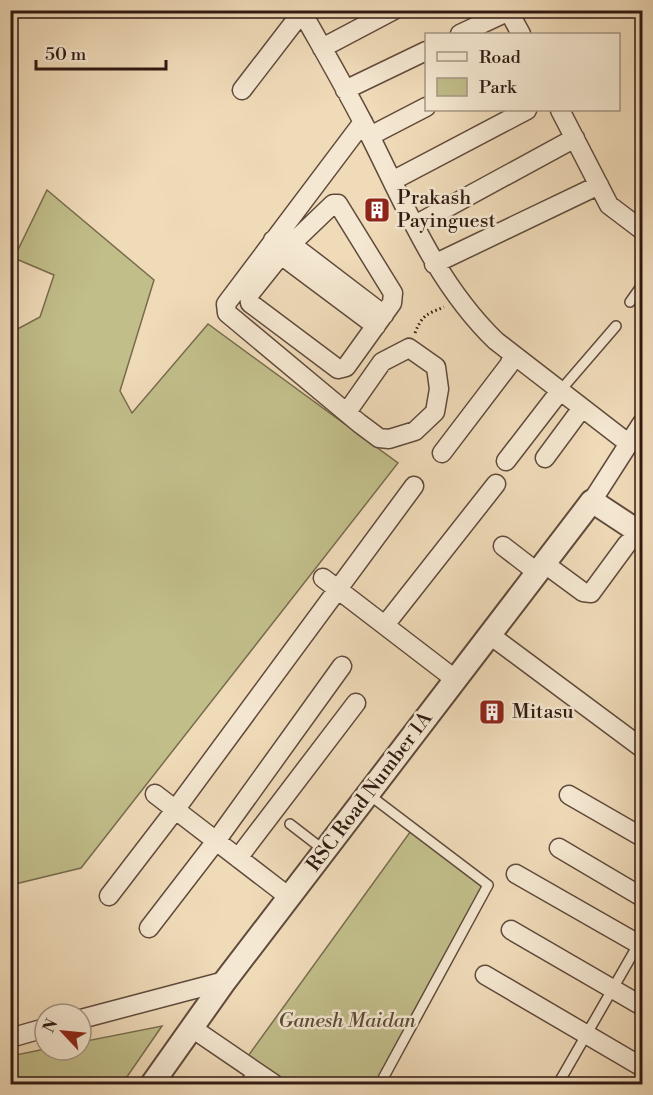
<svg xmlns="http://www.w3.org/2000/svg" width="653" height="1095" font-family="'Libre Bodoni',serif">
	<rect width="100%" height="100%" fill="#f0dbb9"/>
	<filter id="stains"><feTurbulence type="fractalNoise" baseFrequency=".00333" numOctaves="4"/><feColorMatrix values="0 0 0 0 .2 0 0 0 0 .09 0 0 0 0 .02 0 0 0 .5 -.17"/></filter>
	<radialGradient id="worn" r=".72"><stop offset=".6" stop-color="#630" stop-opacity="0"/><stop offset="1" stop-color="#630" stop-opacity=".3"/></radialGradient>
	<path fill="#c1be8a" stroke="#786c4e" stroke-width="1.5" d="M47 190 154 280 120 391 132 413 208 324 398 463 81 868 11 885 10 333 40 317 54 275 14 258Z
		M413 828 488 885 379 1084H274L243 1063Z
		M162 1026 122 1084H11V1056L45 1049 81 1050V1042Z"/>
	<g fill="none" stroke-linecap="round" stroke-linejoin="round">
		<defs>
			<path id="service" d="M630 302 642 285
				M560 391 616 326
				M368 794 488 885 380 1084
				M290 824 325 851
				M244 1084 254 1071
				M558 1084 639 943"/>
			<path id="minor" d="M303 10 302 12C325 53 349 94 370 136 406 208 437 284 496 341L628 443
				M508 10 521 34
				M460 34 509 11
				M322 48 394 10
				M242 90 302 12
				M345 90 426 51
				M560 110 609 205 642 230
				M370 136 426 107
				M392 181 527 110
				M415 225 575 138
				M273 240 285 250 249 295 250 303 338 369 346 367 392 303 393 293 338 204H333L285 250
				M291 244 384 315
				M281 255 376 326
				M434 264 599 185
				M347 412 382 362 409 348 436 367 439 389 435 412 415 431 389 439 379 438 359 423 227 313 226 304 363 122
				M442 453 509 365 513 355
				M545 458 582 408
				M506 461 560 391
				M592 501 642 423
				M503 546 538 573
				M545 564 583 592 591 593 627 544
				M323 578 456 680
				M385 625 496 484
				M490 635 642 748
				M155 794 289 897
				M569 795 642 837
				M559 848 642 897
				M238 858 356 703
				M516 874 642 946
				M109 896 175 810 414 486
				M149 928 216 841 342 666
				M511 930 642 1006
				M485 975 642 1067
				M81 1019 225 981
				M192 1028 274 1084
				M10 1038 45 1028"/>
			<path id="tertiary" d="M152 1084 225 981 592 501 642 534"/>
		</defs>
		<use href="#service" stroke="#604a3c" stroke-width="12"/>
		<use href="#minor" stroke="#604a3c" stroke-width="21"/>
		<use href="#tertiary" stroke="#604a3c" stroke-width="26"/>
		<path stroke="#301a12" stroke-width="3" stroke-dasharray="1.5 3" stroke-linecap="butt" d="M415 333C422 315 427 314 444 307"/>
		<use href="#service" stroke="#f5e8d2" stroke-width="9"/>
		<use href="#minor" stroke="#f5e8d2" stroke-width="18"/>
		<use href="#tertiary" stroke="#f5e8d2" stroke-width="22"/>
	</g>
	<defs>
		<symbol id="building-square" viewBox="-11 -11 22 22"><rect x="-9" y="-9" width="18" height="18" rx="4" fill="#8f2418" stroke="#f5e8d2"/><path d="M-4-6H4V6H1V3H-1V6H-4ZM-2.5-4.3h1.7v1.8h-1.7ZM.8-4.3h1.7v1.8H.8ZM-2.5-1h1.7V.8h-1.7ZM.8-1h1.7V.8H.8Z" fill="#fff"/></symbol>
	</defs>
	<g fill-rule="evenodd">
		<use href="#building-square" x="362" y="195" width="30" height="30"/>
		<use href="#building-square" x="477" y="697" width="30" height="30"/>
	</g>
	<g text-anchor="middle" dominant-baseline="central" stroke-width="5" stroke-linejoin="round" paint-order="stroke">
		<g font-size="20" fill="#301a12" stroke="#f5e8d2" text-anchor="start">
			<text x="397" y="198">Prakash<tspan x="397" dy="23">Payinguest</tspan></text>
			<text x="512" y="712">Mitasu</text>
		</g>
		<g font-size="20" fill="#301a12" stroke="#f5e8d2">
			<text transform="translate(370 792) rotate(-53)">RSC Road Number 1A</text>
		</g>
		<g font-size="20" font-style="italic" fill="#5c4b36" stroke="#f5e8d2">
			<text x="347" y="1021">Ganesh Maidan</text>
		</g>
	</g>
	<rect width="653" height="1095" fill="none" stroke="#f0dbb9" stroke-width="36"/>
	<rect x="12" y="12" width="629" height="1071" fill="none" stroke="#301a12" stroke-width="3"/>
	<rect x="18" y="18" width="617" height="1059" fill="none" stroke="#301a12" stroke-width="1.5"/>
	<rect x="425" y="33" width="195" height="78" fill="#f5e8d2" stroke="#a69685" stroke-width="1.5"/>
	<rect x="437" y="52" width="30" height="9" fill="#f5e8d2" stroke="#a69685" stroke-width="1.5"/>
	<text x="479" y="63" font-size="18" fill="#301a12">Road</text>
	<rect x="437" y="78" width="30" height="18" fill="#c1be8a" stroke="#a69685" stroke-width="1.5"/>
	<text x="479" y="93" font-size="18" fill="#301a12">Park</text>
	<g transform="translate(63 1032) rotate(296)"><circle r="28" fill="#f5e8d2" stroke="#a69685" stroke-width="1.5"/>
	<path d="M0-4.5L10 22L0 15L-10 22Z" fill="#8f2418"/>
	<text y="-9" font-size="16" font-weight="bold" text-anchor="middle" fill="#301a12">N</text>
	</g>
	<path d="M36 60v9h130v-9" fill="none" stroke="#301a12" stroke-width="3"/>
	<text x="45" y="60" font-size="18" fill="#301a12" stroke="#f5e8d2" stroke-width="4.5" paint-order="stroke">50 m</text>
	<rect width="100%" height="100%" filter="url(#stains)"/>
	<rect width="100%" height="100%" fill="url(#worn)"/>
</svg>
